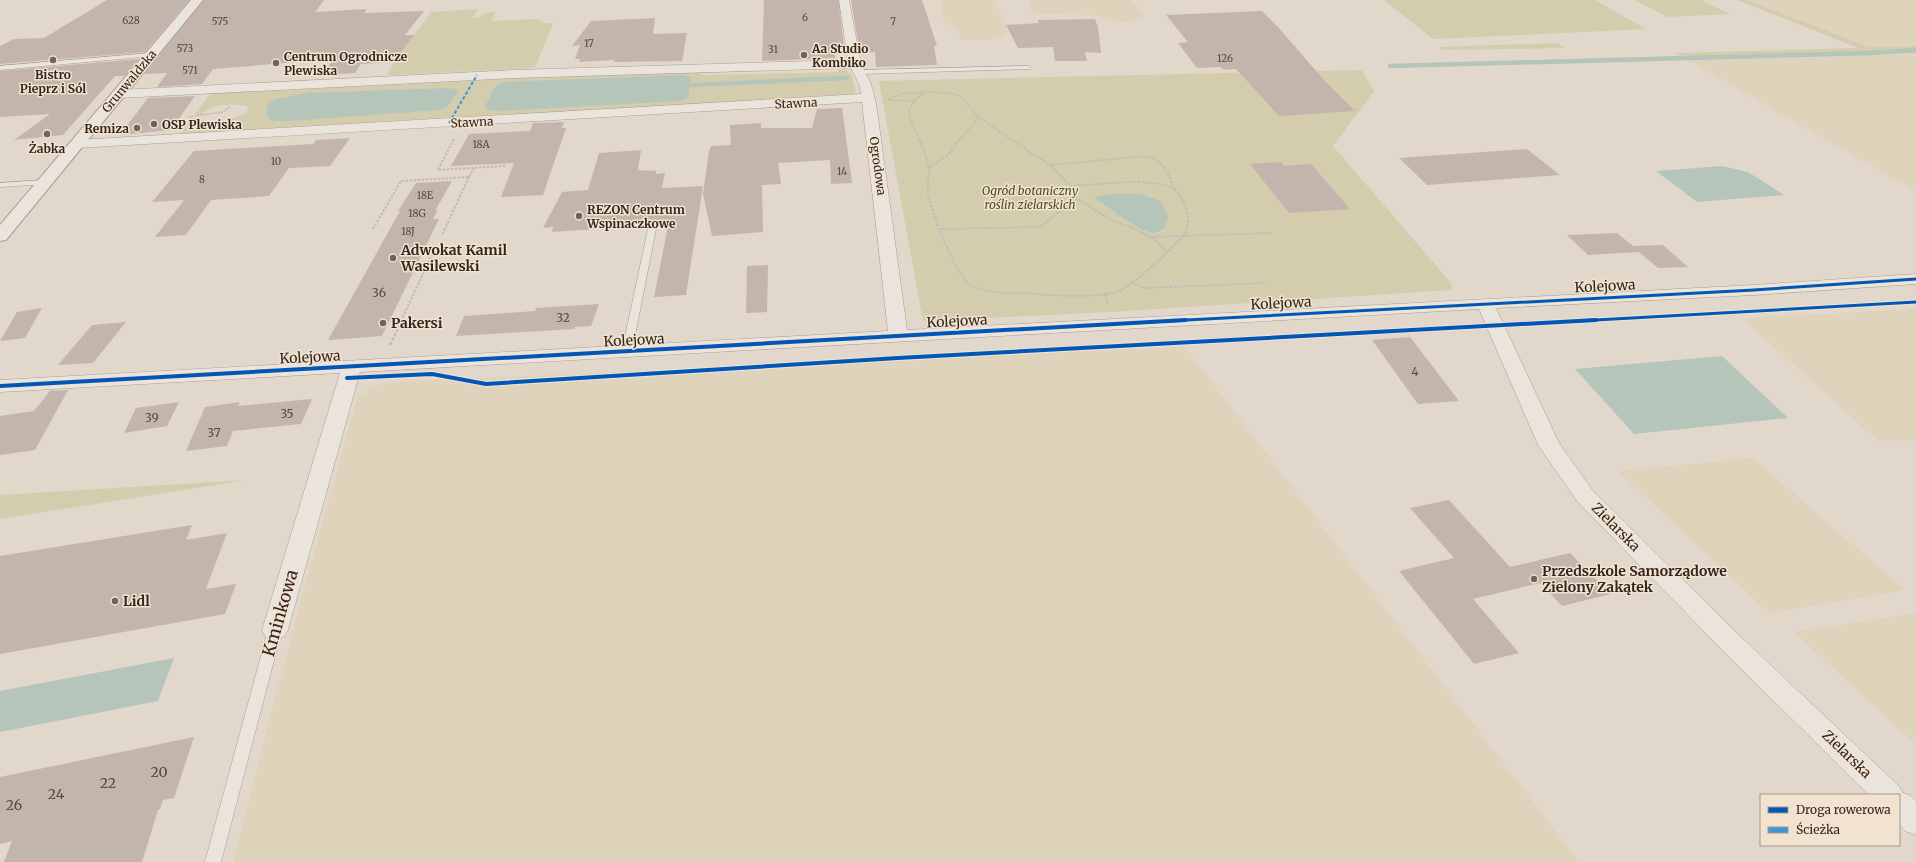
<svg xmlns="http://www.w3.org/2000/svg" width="1916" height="862" font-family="Merriweather,serif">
	<rect width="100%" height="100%" fill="#e1d7cb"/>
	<path fill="#e0d3bc" d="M941 0H994L1006 25V34L990 40H961L957 29 947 24 942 15Z
		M1028 0H1131L1145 17 1139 20 1118 22 1105 16 1032 13Z
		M1748 0H1916V46L1869 47Z
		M1916 53V191L1770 108 1689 60Z
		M1916 309V440L1878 441 1742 318Z
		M1185 347 1579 862H233L294 626 357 398 372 387 388 382Z
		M1753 458 1905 590 1769 613 1618 471Z
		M1916 613V745L1794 632Z"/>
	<path fill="#d3cdae" d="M1384 0H1595L1646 29 1433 39Z
		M1634 0H1701L1730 14 1668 17Z
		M1737 0H1748L1869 47 1916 46V53L1689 60 1676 53 1858 48Z
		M478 9 473 18 481 17 484 13 496 12 491 21 537 19 544 23H553L535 68 387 75 394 62 431 12Z
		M1557 43 1565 48 1441 50 1440 47Z
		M838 69 847 70 852 76 856 92 854 94 180 135 192 118 200 117 199 119C216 124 230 120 245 114L249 107C237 103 210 103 202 115H194L213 90 519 77 699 72 703 75 838 72Z
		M1361 70 1374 91 1333 146 1452 284 1451 290 1111 312 923 321 879 81Z
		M247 480 0 519V495Z"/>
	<path fill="#b6c5ba" d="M683 75 691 77 688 97 681 101 500 111 487 110 485 106 495 87 503 82Z
		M449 88 455 89 458 92 447 107 439 110 290 121H272L268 117 267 106 273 100 306 93Z
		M1722 166 1748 172 1784 195 1697 202 1656 171Z
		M1112 194H1140L1161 201 1168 216 1164 229C1161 230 1157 232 1155 233 1141 233 1106 206 1094 197Z
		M1722 356 1788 418 1634 434 1575 369Z
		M174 658 158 701 0 732V691Z"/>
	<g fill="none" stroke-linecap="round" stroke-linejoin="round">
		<path stroke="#b6c5ba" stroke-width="4.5" d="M1390 66 1872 53 1916 50
			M691 85 846 78"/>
	</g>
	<path fill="#c4b5ac" d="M107 0H189L145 52 0 64V46L14 39 44 38Z
		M204 0H324L315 12 367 9 364 13 424 11 405 35H414L394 62 361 64 355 73 322 75 334 59 213 69 202 84 157 87 167 73 144 74Z
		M764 0H838L845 53 835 54V58L762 61Z
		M851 0H922L937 46H934L937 65 876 67 875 52 860 53Z
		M1262 11 1278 27 1324 80 1355 111 1279 116 1236 69 1224 70 1221 67 1197 68 1178 43 1188 42 1166 15Z
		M655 18 653 34 687 33 682 61 614 62 615 60 579 62 580 59H575L580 45 572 46 591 21Z
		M1095 19 1098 27 1101 53 1085 52 1087 61H1055L1053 47 1018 48 1006 25 1039 23 1038 20Z
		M139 59 125 76H115L63 135 14 140 50 114 0 117V71Z
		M195 96 171 130 120 135 148 98Z
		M842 108 852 183 831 184 830 160 778 163 781 184 762 185 763 232 712 236 703 194 709 151 711 146 731 145 730 125 761 123V128H812L817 109Z
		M564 122 562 128H566L543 195 501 197 514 163 451 166 469 134 530 131 533 123Z
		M350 138 330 166 289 168 269 196 211 200 186 235 155 237 184 200 152 202 194 151 313 144 316 140Z
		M1527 149 1560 175 1427 185 1399 158Z
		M641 150 638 170 656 171V174L665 173 662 188 703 186 686 295 654 297 669 221 599 225 597 229 552 232 553 227 543 228 562 192 588 190 599 153Z
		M1281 162 1284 166 1311 164 1350 209 1289 213 1250 164Z
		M452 181 435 211 438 210 433 219H439L382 336 328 340 400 211H398L416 183Z
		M1617 233 1633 246 1663 245 1688 267 1658 268 1639 252 1588 255 1567 235Z
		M768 265 767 312 746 313 747 266Z
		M599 304 591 326 575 327V329L456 336 464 316 535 311 536 308Z
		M42 308 25 338 0 341 17 312Z
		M126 322 93 363 58 365 92 325Z
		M1410 337 1459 401 1418 404 1372 340Z
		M68 390 35 450 0 455V416L34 411 50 391Z
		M312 399 301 424 233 431 227 446 186 451 205 407 240 402 238 406Z
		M179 402 167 426 124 433 136 408Z
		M1449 500 1510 567 1570 553 1611 594 1562 606 1540 583 1473 599 1519 653 1474 664 1399 571 1454 558 1410 508Z
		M192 525 186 540 227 533 206 589 236 584 225 614 0 654V556Z
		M194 737 174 798 163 800 160 809 158 810 142 862H4L12 841 0 844V777Z"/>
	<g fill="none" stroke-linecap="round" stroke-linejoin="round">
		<defs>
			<path id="service" d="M151 53 154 55 153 56 0 70V66Z
				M1028 66 1031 68 1030 69 861 74 858 72 861 70Z
				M45 180 49 182 48 184 0 187V183Z
				M652 226 656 229 632 351 627 354 622 351 648 229Z
				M275 625 280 626 282 630 221 862H205L268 630 270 626Z"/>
			<path id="minor" d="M839 0H849L861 64 871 84 876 103 907 330 1754 285 1916 274V284L1754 295 1496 308 1559 443 1593 491 1743 639 1899 786 1903 793 1910 795 1916 801V835L1905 831 1899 825V795H1869L1725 653 1577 501 1538 445 1479 309 360 372 288 630 284 637 275 640 266 637 262 630 340 373 0 392V380L888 331 862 102 77 148 72 147 70 144 72 141 77 140 861 94 859 84 851 68 515 78 119 98 114 97 112 94 114 91 119 90 515 70 848 60Z"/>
			<path id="tertiary" d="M191 0H203L6 240 0 241V225Z"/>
		</defs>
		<use href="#service" stroke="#a69d95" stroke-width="1"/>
		<use href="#minor" stroke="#a69d95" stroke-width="1"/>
		<use href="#tertiary" stroke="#a69d95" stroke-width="2"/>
		<path stroke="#c2bbb4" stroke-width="1.5" stroke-dasharray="2 1" stroke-linecap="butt" d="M161 72H168
			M914 101 888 100 901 94 924 92
			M188 117 223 112 230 107
			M515 140 517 135
			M920 140C910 117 900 110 925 92L950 93 960 96 979 117 1012 140
			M960 140 979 117"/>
		<path stroke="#c2bbb4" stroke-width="2" stroke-dasharray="2.5 1.5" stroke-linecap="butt" d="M454 139 438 170 504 166 515 139
			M919 139C924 150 928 161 929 173 929 180 927 187 928 194 931 213 954 269 967 282 980 294 1006 293 1022 293 1049 295 1094 299 1119 291 1131 287 1184 240 1187 229 1191 216 1183 195 1172 188 1154 177 1093 185 1070 186L1050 165 1011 139
			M1051 165 1146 156C1164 160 1169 176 1176 191
			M929 168 949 154 960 139
			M469 177 475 167
			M1070 186 1076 198 1111 220 1131 227 1151 237 1273 233
			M373 229 401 181 469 177 442 235
			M941 229 1040 227 1076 198
			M1152 237 1167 252
			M1131 282 1144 288 1267 283
			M1105 294 1109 306
			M401 321 436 246"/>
		<path stroke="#c2bbb4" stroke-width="2.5" stroke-dasharray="3 2" stroke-linecap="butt" d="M390 345 402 320"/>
		<use href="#service" fill="#eae4dc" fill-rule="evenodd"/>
		<use href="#minor" fill="#eae4dc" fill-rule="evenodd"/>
		<use href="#tertiary" fill="#eae4dc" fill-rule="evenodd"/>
		<path stroke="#3d95d5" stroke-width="2" stroke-dasharray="3.5 2" stroke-linecap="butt" d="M449 123 477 75"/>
		<defs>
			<path id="cycleway-far1" d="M1168 321 1754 290 1916 279
				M1578 321 1916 302"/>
			<path id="cycleway" d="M347 378 432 374 486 384 898 358 1596 320
				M0 386 1186 320"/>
		</defs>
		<use href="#cycleway-far1" stroke="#f2e3d1" stroke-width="5"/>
		<use href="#cycleway" stroke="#f2e3d1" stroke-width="6"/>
		<use href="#cycleway-far1" stroke="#0057b8" stroke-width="3"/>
		<use href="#cycleway" stroke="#0057b8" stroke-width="4"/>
	</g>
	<g fill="#70635b" stroke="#f2e3d1" stroke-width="1.5">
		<circle cx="804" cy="55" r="4"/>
		<circle cx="53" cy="60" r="4"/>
		<circle cx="276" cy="63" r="4"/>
		<circle cx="154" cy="124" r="4"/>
		<circle cx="137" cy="128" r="4"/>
		<circle cx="47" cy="134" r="4"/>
		<circle cx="579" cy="216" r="4"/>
		<circle cx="393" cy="258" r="4"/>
		<circle cx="383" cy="323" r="4"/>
		<circle cx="1534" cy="579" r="4"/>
		<circle cx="115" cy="601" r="4"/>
	</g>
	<g text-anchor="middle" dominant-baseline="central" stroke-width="3" stroke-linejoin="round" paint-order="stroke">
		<g font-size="10" fill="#574942">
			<text x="805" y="17">6</text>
			<text x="131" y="20">628</text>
			<text x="220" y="21">575</text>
			<text x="893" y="21">7</text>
			<text x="589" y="43">17</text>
			<text x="185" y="48">573</text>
			<text x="773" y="49">31</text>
			<text x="1225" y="58">126</text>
			<text x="190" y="70">571</text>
			<text x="481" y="144">18A</text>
			<text x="276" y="161">10</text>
			<text x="842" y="171">14</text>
			<text x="202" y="179">8</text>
			<text x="425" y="195">18E</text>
			<text x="417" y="213">18G</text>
			<text x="408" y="231">18J</text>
		</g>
		<g font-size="12" font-weight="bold" fill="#33251e" stroke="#f2e3d1" text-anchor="start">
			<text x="812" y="48">Aa Studio<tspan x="812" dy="14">Kombiko</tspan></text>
			<text x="284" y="56">Centrum Ogrodnicze<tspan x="284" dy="14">Plewiska</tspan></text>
			<text x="53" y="74" text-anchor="middle">Bistro<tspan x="53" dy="14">Pieprz i Sól</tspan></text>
			<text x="162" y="124">OSP Plewiska</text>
			<text x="129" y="128" text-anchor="end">Remiza</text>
			<text x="47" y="148" text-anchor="middle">Żabka</text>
			<text x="587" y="209">REZON Centrum<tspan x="587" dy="14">Wspinaczkowe</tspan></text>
		</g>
		<g font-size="12" fill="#33251e" stroke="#f2e3d1">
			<text transform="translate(129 81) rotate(-50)">Grunwaldzka</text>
			<text transform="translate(796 103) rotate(-3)">Stawna</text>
			<text transform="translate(472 122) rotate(-3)">Stawna</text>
			<text transform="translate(878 166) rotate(82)">Ogrodowa</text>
		</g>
		<g font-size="12" font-style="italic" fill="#4a4e26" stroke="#f2e3d1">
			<text x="1030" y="190">Ogród botaniczny<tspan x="1030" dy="14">roślin zielarskich</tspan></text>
		</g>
		<g font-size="12" fill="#574942">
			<text x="379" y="292">36</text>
			<text x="563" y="317">32</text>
			<text x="1415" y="371">4</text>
			<text x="287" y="413">35</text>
			<text x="152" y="417">39</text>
			<text x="214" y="432">37</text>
		</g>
		<g font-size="14" font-weight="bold" fill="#33251e" stroke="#f2e3d1" text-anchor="start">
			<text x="401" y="250">Adwokat Kamil<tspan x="401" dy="16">Wasilewski</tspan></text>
			<text x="391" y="323">Pakersi</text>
			<text x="1542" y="571">Przedszkole Samorządowe<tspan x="1542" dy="16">Zielony Zakątek</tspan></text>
			<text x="123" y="601">Lidl</text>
		</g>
		<g font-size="14" fill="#33251e" stroke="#f2e3d1">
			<text transform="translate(1605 286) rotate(-3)">Kolejowa</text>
			<text transform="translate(1281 303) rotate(-3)">Kolejowa</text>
			<text transform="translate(957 321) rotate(-3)">Kolejowa</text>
			<text transform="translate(634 340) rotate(-3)">Kolejowa</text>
			<text transform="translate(310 357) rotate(-3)">Kolejowa</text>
			<text transform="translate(1616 527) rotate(45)">Zielarska</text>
			<text transform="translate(1847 754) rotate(44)">Zielarska</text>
		</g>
		<g font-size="14" fill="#574942">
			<text x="159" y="772">20</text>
			<text x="108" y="783">22</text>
			<text x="56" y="794">24</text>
			<text x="14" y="805">26</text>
		</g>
		<g font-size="17" fill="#33251e" stroke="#f2e3d1">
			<text transform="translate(280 613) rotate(-74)">Kminkowa</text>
		</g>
	</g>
	<rect x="1760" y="794" width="140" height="52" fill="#f2e3d1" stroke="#a69789"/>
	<rect x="1768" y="807" width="20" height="6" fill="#0057b8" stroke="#a69789"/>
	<text x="1796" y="814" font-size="12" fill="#33251e">Droga rowerowa</text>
	<rect x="1768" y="827" width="20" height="6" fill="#3d95d5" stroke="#a69789"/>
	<text x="1796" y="834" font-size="12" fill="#33251e">Ścieżka</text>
</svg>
